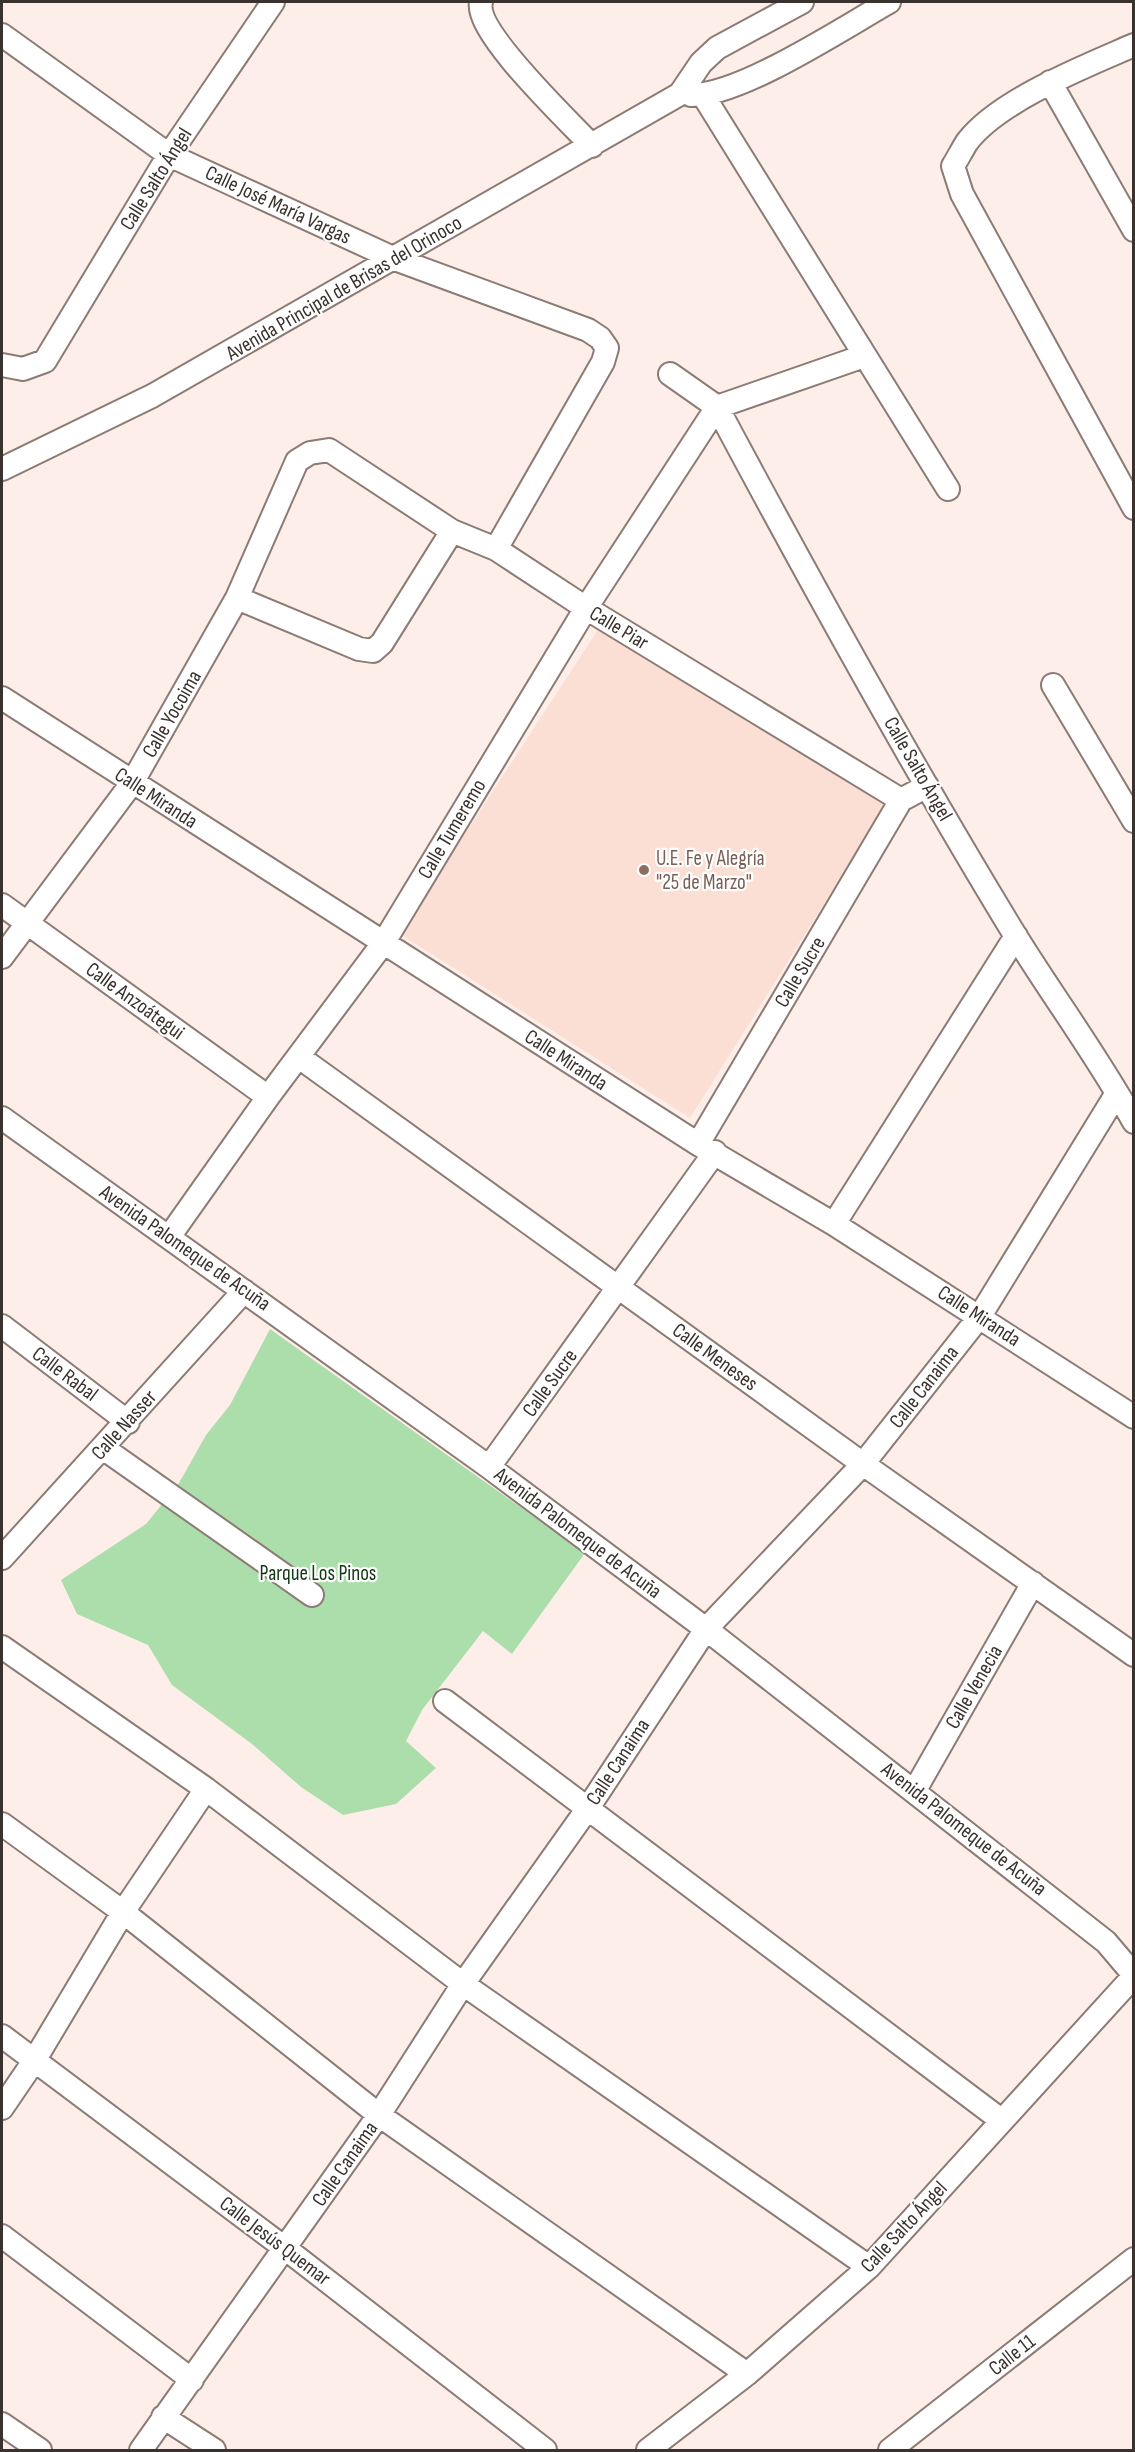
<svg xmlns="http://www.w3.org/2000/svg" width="1135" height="2452" font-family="'Sofia Sans Condensed',sans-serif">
	<rect width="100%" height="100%" fill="#feeee9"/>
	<path fill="#fbdfd5" d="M599 628 886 805 690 1118 400 934Z"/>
	<path fill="#acdeac" d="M270 1329 585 1553 512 1654 483 1631 422 1710 406 1741 436 1768 396 1804 343 1815 301 1787 252 1744 172 1685 148 1645 77 1614 61 1580 146 1524 179 1483 206 1435 230 1405Z"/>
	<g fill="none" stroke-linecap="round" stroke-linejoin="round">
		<defs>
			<path id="minor" d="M481 2C474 32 569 121 592 146
				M2 35 169 155 395 259 588 330 600 338 607 348 603 362 496 549
				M1134 45C1086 66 999 100 967 142 962 150 958 158 953 166L962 194 1134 508
				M1050 82 1134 230
				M691 95C740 96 843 28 889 2
				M703 95 948 489
				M2 365 23 369 45 361 169 155 273 2
				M670 374 717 407C812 585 910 763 1015 935 1054 998 1098 1057 1134 1122
				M717 407 864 356
				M2 469 152 396 680 94 701 63 717 48 802 2
				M237 598 359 649 373 651 382 643 452 531
				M1053 685 1134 821
				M2 698 698 1144 834 1224 1134 1417
				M2 905 268 1097
				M2 957 132 783 237 598 297 461 310 453 329 450 452 531 496 549 586 608 901 800 927 786
				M299 1057 863 1464 1134 1655
				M2 1118 489 1467 706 1629 1106 1942 1134 1975
				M698 1144 901 800
				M834 1224 1016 936
				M169 1237 268 1097 384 942 586 608 717 407
				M2 1326 128 1422
				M103 1448 312 1595
				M489 1467 715 1152
				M2 1558 244 1291
				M2 1647 206 1789 463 1984 869 2267
				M445 1701 1001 2120
				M915 1790 1033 1583
				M2 1824 123 1912 379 2115 747 2374
				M2 2036 286 2249 545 2450
				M2 2108 34 2061 123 1912 206 1789
				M2 2236 192 2380
				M163 2417 214 2450
				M2 2424 40 2450
				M141 2450 379 2115 463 1984 588 1808 706 1629 863 1464 980 1316 1117 1093
				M648 2450 747 2374 869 2267 1134 1976
				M890 2450 1134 2259"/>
		</defs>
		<use href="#minor" stroke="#8c7b74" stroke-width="26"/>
		<use href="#minor" stroke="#fff" stroke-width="22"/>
	</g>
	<circle fill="#8d6e63" stroke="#fff" stroke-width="2" cx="644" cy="870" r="6"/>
	<g text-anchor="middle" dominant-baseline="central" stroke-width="4.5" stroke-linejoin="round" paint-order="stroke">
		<g font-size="21" fill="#3a322f" stroke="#fff">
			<text transform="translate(156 179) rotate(-58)">Calle Salto Ángel</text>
			<text transform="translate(278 205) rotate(25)">Calle José María Vargas</text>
			<text transform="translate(344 288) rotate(-30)">Avenida Principal de Brisas del Orinoco</text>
			<text transform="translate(619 628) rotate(31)">Calle Piar</text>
			<text transform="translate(172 714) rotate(-60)">Calle Yocoima</text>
			<text transform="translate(918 769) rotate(60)">Calle Salto Ángel</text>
			<text transform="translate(156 798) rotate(33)">Calle Miranda</text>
			<text transform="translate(452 829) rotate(-59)">Calle Tumeremo</text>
			<text transform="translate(800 972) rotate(-59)">Calle Sucre</text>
			<text transform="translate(135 1001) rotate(36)">Calle Anzoátegui</text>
			<text transform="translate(566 1060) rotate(33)">Calle Miranda</text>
			<text transform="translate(185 1248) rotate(35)">Avenida Palomeque de Acuña</text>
			<text transform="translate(979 1316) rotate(33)">Calle Miranda</text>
			<text transform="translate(715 1357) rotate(36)">Calle Meneses</text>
			<text transform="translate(65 1374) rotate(37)">Calle Rabal</text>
			<text transform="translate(550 1383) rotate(-54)">Calle Sucre</text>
			<text transform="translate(924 1387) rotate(-52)">Calle Canaima</text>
			<text transform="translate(124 1425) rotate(-48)">Calle Nasser</text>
			<text transform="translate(578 1533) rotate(37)">Avenida Palomeque de Acuña</text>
			<text transform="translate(974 1687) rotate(-60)">Calle Venecia</text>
			<text transform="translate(618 1762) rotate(-57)">Calle Canaima</text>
			<text transform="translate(964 1829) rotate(38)">Avenida Palomeque de Acuña</text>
			<text transform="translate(345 2164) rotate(-55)">Calle Canaima</text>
			<text transform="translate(904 2227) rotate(-47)">Calle Salto Ángel</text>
			<text transform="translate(275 2241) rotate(37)">Calle Jesús Quemar</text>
			<text transform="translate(1012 2355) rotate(-38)">Calle 11</text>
		</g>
		<g font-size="21" fill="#785e54" stroke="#fff" text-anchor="start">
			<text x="656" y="858">U.E. Fe y Alegría<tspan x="656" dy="24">"25 de Marzo"</tspan></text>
		</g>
		<g font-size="21" fill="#103914" stroke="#fff">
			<text x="318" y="1573">Parque Los Pinos</text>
		</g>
	</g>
	<rect width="1135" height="2452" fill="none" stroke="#3a322f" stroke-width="6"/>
</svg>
